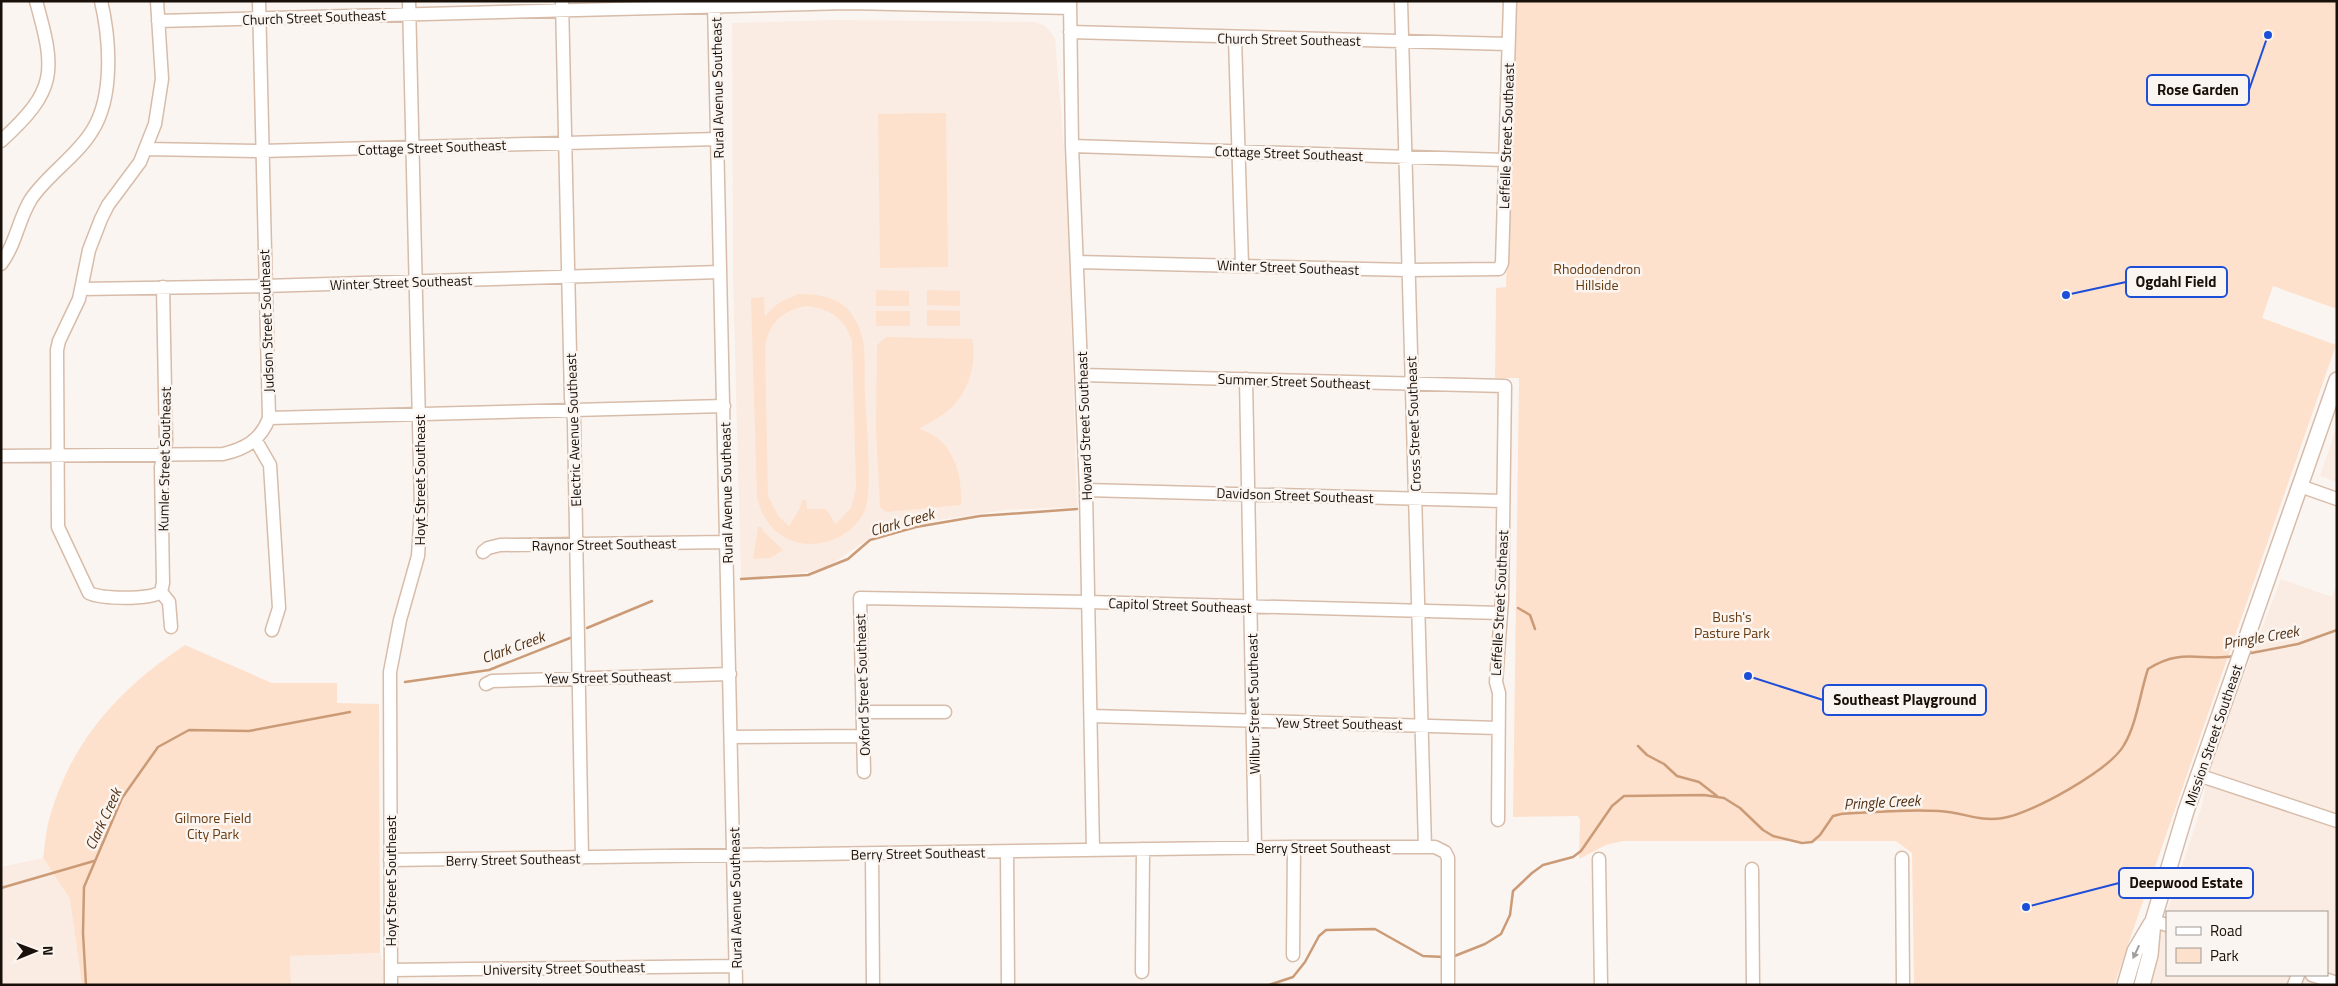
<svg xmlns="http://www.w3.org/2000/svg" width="2338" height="986" font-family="'Titillium Web',sans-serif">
	<rect width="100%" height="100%" fill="#fbf5f1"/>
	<path fill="#faece2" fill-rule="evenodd" d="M835 20 1035 22 1045 26 1055 38 1067 186 1077 507 1006 510 919 523 874 535 829 566 808 572 741 578 733 279 732 23Z
		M2337 426V482L2320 476Z
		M2281 579 2332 597 2337 584V985H2148L2167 911 2202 805 2212 757ZM2167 912H2327V975H2167Z
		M43 858 70 899 82 985H1V867Z
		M380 953 391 985H291L290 956Z"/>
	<path fill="#fde1cc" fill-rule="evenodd" d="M1514 1H2337V309L2273 286 2262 318 2336 345 2114 985H1914L1912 853 1896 841H1623L1606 845 1579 859 1580 820 1578 816 1513 817 1519 378H1495L1496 288 1506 287Z
		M946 113 948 267 880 268 878 114Z
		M876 290 909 291V306H876Z
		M927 290 960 291V306L927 305Z
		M799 294C819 294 841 297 853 316 858 323 861 332 863 340 866 357 864 376 865 393 866 419 873 490 865 510 851 542 806 555 778 533 767 524 761 512 757 498L751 298 764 297 765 317C774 304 785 299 799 294ZM806 306C830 309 844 317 852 341L856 488 851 508 836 524 826 509H807L806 500H802L800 508 789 526 779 517 768 496 765 348C768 323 783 310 806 306Z
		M927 310 960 311V326H927Z
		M876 311H910V326H876Z
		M886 337 972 339C977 362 969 390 952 407 943 416 930 422 919 429 953 438 963 475 961 505L886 512 880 507 876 432 877 345Z
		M758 527H762L763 531 783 550 770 558 753 559Z
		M185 645 272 683H337V703L379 704 380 953 290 956 291 985H82L70 899 43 858C45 844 46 829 50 816 72 740 120 688 185 645Z"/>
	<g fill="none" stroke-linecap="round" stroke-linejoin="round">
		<path stroke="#cb9b77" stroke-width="2.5" d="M741 579 808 575 848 559 870 540 916 527 980 516 1077 509
			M1518 608 1530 615 1535 629
			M587 628 652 601
			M2246 654 2298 644 2337 630
			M405 682 489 670 570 638
			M1638 746 1647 755 1664 764 1677 776 1699 782 1717 796
			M1 888 94 861
			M1452 957 1485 944 1501 934 1510 915 1513 891 1532 873 1543 865 1573 857 1581 851 1612 806 1624 796 1704 795 1724 798 1740 808 1763 830 1773 836 1802 843 1812 842 1820 835 1833 816 1841 814C1873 812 1907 809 1939 811 1963 812 1978 822 2003 818 2031 814 2110 770 2124 745 2137 723 2140 693 2148 669 2182 647 2200 662 2235 656
			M86 985 83 933 84 887 122 798 158 747 189 730 249 731 350 712
			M1269 985 1293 977 1305 962 1319 936 1326 930 1375 929 1423 956 1444 957"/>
		<defs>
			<path id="minor" d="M157 1 162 79 155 124 140 162 108 205 101 219 89 250 79 299 59 341 57 350 58 527 89 593C102 599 149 600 161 592
				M562 1 571 398 574 421 582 858
				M714 1 736 985
				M1070 1 1072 146 1086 490 1093 850
				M1401 1 1425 847
				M158 21 848 3 1070 8
				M1070 32 1508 44
				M1235 38 1242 265
				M1 141C57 90 56 72 36 1
				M1072 146 1505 160
				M146 149 261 151 718 139
				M1077 262 1408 270 1499 269 1502 263 1510 1
				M1 264C16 244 18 220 31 199 48 174 76 157 92 131 114 97 110 39 101 1
				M163 287 166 443 161 467 163 583 161 592 169 602 171 627
				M81 289 264 286 720 272
				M1082 375 1505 386 1502 599 1496 682 1499 693 1498 820
				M1246 379 1255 848
				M269 418 724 406
				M255 439 270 465 279 608 272 630
				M1 456 223 454C245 449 261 440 269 418L259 1
				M2300 486 2337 499
				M1086 490 1503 501
				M483 552 488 548 500 545 727 542
				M486 684 492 681 730 674
				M863 712H945
				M1091 716 1498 728
				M732 737 863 736
				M864 772 860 598 1089 602 1501 613
				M2198 775 2337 821
				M1007 852 1008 985
				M872 854 873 985
				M1902 858 1903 985
				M1599 859 1601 985
				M390 860 1294 847H1435L1445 852 1448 858V985
				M1752 869 1753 985
				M2153 921 2167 925
				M1293 955 1294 847
				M391 970 736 966
				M1142 972 1143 849
				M2312 975 2337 983
				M391 985 390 672 400 620 418 556 421 508 409 1
				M2294 985 2298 975"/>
			<path id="major" d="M2125 985 2135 951 2151 924
				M2142 985 2150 955 2153 921 2186 811 2337 380"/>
		</defs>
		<use href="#minor" stroke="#d7bca9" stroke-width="15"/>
		<use href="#major" stroke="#d7bca9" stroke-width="18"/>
		<use href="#minor" stroke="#fff" stroke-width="12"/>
		<use href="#major" stroke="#fff" stroke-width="15"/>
	</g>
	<defs><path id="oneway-solid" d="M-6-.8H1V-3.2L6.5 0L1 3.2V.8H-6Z" transform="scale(1.25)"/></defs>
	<use fill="#a39f9d" href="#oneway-solid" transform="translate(2136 952) rotate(115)"/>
	<g text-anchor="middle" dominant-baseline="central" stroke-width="5" stroke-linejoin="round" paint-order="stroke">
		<g font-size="14" fill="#191009" stroke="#fbf5f1">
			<text transform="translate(314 17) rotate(-2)">Church Street Southeast</text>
			<text transform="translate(1289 39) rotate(1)">Church Street Southeast</text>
			<text transform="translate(717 88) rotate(-91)">Rural Avenue Southeast</text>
			<text transform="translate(1506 136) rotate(-88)">Leffelle Street Southeast</text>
			<text transform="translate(432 147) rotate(-2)">Cottage Street Southeast</text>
			<text transform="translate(1289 153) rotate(2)">Cottage Street Southeast</text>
			<text transform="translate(1288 267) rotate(2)">Winter Street Southeast</text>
			<text transform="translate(401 282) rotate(-2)">Winter Street Southeast</text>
			<text transform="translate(266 321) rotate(-92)">Judson Street Southeast</text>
			<text transform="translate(1294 381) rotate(2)">Summer Street Southeast</text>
			<text transform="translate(1413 424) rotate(-92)">Cross Street Southeast</text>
			<text transform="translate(1084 426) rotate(-92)">Howard Street Southeast</text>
			<text transform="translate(573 430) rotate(-92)">Electric Avenue Southeast</text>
			<text transform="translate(164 459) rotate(-89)">Kumler Street Southeast</text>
			<text transform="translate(419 480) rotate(-90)">Hoyt Street Southeast</text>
			<text transform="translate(726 493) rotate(-91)">Rural Avenue Southeast</text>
			<text transform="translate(1295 495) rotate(2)">Davidson Street Southeast</text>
			<text transform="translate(604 544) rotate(-1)">Raynor Street Southeast</text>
			<text transform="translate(1499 603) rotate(-87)">Leffelle Street Southeast</text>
			<text transform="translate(1180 605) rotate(2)">Capitol Street Southeast</text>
			<text transform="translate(608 677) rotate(-1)">Yew Street Southeast</text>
			<text transform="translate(862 685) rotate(-92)">Oxford Street Southeast</text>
			<text transform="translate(1253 704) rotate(-91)">Wilbur Street Southeast</text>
			<text transform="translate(1339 723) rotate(1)">Yew Street Southeast</text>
			<text transform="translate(2213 735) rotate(-71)">Mission Street Southeast</text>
			<text x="1323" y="847">Berry Street Southeast</text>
			<text transform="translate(918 853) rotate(-1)">Berry Street Southeast</text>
			<text transform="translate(513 859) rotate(-1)">Berry Street Southeast</text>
			<text transform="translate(390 881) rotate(-90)">Hoyt Street Southeast</text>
			<text transform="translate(735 898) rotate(-91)">Rural Avenue Southeast</text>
			<text transform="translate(564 968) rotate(-1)">University Street Southeast</text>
		</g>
		<g font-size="14" fill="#673a0f" stroke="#fbf5f1">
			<text x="1597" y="268">Rhododendron<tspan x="1597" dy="16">Hillside</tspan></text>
			<text x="1732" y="616">Bush's<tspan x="1732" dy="16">Pasture Park</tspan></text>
			<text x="213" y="817">Gilmore Field<tspan x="213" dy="16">City Park</tspan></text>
		</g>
		<g font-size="15" font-style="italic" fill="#502f13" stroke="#fbf5f1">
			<text transform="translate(902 522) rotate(-16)">Clark Creek</text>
			<text transform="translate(2261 637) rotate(-10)">Pringle Creek</text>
			<text transform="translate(513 647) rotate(-20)">Clark Creek</text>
			<text transform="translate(1882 802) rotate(-3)">Pringle Creek</text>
			<text transform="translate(103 819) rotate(-65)">Clark Creek</text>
		</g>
	</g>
	<path fill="none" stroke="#1d4ed8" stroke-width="2" d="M2268 35L2249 90M2066 295L2126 282M1748 676L1823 700M2026 907L2119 883"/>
	<g fill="#1d4ed8" stroke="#fbf5f1" stroke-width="2">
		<circle cx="2268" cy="35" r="5"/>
		<circle cx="2066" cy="295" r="5"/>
		<circle cx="1748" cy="676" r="5"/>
		<circle cx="2026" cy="907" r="5"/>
	</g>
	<g fill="#fbf5f1" stroke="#1d4ed8" stroke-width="2">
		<rect x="2147" y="75" width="102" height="30" rx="5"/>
		<rect x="2126" y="267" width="101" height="30" rx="5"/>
		<rect x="1823" y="685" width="163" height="30" rx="5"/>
		<rect x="2119" y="868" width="134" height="30" rx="5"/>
	</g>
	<g font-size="15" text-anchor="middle" font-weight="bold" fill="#191009">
		<text x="2198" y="95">Rose Garden</text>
		<text x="2176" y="287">Ogdahl Field</text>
		<text x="1905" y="705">Southeast Playground</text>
		<text x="2186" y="888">Deepwood Estate</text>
	</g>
	<rect width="2338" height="986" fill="none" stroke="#191009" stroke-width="5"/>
	<rect x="2166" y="911" width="162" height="65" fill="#fbf5f1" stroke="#a19994"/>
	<rect x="2176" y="927" width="25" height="8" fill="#ffffff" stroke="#a19994"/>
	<text x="2210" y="936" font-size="15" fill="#191009">Road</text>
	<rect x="2176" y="948" width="25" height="15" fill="#fde1cc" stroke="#a19994"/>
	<text x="2210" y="961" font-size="15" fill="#191009">Park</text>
	<g transform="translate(35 951) rotate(89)" stroke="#fbf5f1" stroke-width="4" paint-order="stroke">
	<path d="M0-4L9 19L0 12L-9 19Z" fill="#191009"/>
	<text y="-8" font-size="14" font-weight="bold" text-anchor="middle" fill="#191009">N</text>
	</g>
</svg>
